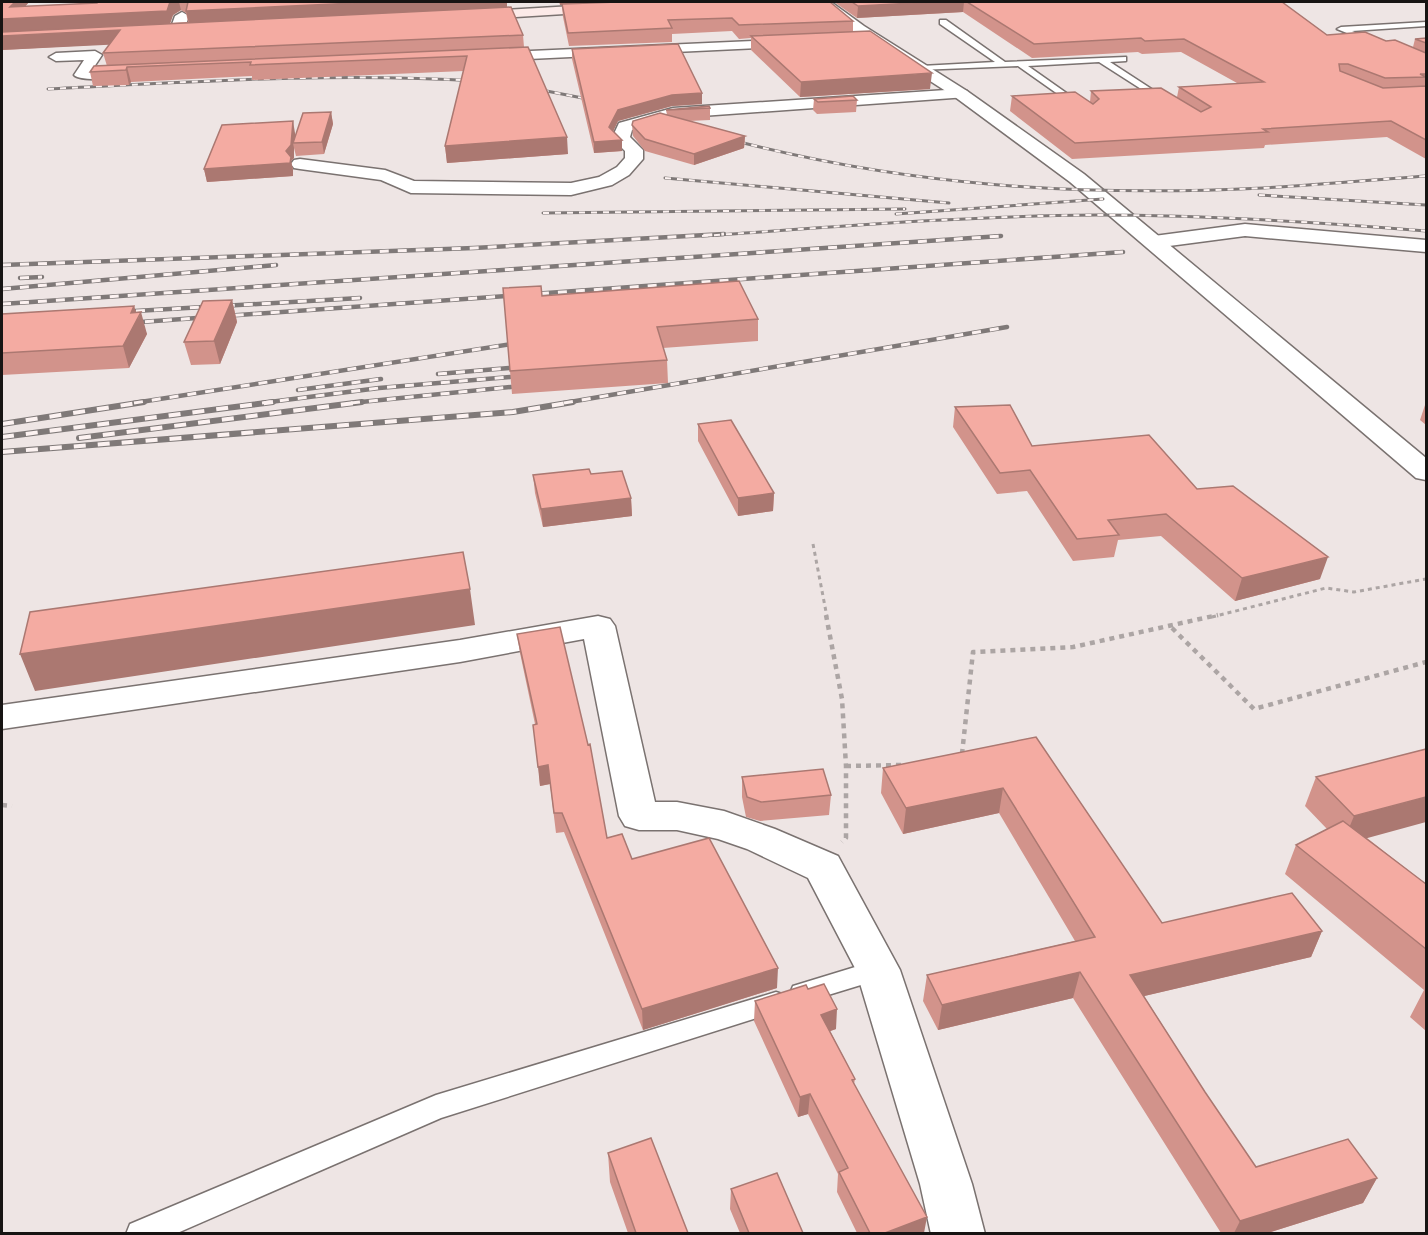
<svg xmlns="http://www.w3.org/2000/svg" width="1428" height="1235" font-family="'IBM Plex Sans',sans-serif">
	<rect width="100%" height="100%" fill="#eee5e4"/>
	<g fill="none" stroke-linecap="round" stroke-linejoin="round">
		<defs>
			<path id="service" d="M940 20H946L1005 62 1126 57V61L1110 62 1170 101 1163 103 1099 62 1028 66 1082 104V108L1079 109 1018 66 918 70 917 68 921 66 995 62 940 24Z
				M1426 22V26L1352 31 1377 40 1378 42 1374 44 1337 29 1341 27Z
				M878 960 887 963 890 970 887 977 802 1003 793 1000 790 993 793 986Z
				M776 992 785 995 788 1002 785 1009 441 1118 175 1234H126L130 1224 436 1095Z"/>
			<path id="minor" d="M182 12 189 16 184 30 177 34 172 33 170 30 175 16Z
				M796 39 801 40 803 43 801 46 488 61 481 57 488 53Z
				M95 51 102 55 92 70 133 69 140 73C134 80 80 82 74 75L84 60 56 61 49 57 56 53Z
				M961 89 967 91 969 94 967 97 674 118 632 130 630 137 643 150V159L629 175 612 185 571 195 411 193 381 180 300 169 294 168 291 164 294 160 300 159 385 170 414 181 571 183 599 177 617 167 625 158V151L612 138 619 123 673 108Z
				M1245 224 1426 240V252L1245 236 1154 248 1147 246 1144 242 1147 238 1154 236Z
				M598 616 610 619 615 626 655 802H677L724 811 775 829 838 856 900 970 972 1184 985 1234H931L920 1184 856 970 808 878 747 849 718 839 677 830H639L625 826 619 816 584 639 460 662 2 729V705L460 640Z"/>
			<path id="tertiary" d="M818 2H831L864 26 967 91 1084 174 1426 458V480L1416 478 1070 182 955 97 854 32Z"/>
			<path id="secondary" d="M608 4 614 8 613 11 468 20 461 16 468 12Z"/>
		</defs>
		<use href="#service" stroke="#7a7270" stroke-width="3"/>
		<use href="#minor" stroke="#7a7270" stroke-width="3"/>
		<use href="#tertiary" stroke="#7a7270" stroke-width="3"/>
		<use href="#secondary" stroke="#7a7270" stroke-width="3"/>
		<path stroke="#aca5a4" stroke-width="3" stroke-dasharray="4 4" stroke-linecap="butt" d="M813 544 827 617
			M1212 617 1326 588 1354 592 1426 579"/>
		<path stroke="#aca5a4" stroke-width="4.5" stroke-dasharray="5 5" stroke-linecap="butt" d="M826 615 842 699 846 766V838L842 842
			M1172 628 1254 709 1426 662
			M962 754 973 652 1073 647 1218 615
			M846 766 902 765
			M2 805 12 806"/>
		<use href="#service" fill="#fff" fill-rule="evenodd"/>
		<use href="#minor" fill="#fff" fill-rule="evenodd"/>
		<use href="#tertiary" fill="#fff" fill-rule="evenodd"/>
		<use href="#secondary" fill="#fceae8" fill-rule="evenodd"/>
		<defs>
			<path id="rail-far2" d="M531 88 598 101
				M48 89C191 82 334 72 477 81
				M728 139C907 186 1079 197 1263 188 1318 185 1372 180 1426 176
				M665 178 949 203
				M1259 195 1426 205
				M543 213 905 209
				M896 214 1103 199
				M702 236C833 227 964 216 1096 215 1206 215 1316 222 1426 231"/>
			<path id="rail-far1" d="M2 265 474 248 724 234
				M20 278 42 277
				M2 289 276 265
				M2 304 1001 236
				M118 312 360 298
				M127 323 1123 252
				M438 374 509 368
				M298 390 381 379
				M134 403 524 342
				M262 403 379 388 510 377
				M351 403 511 387
				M564 403 1007 327"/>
			<path id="rail" d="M2 424 144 402
				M2 437 273 402
				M79 438 362 402
				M2 452 513 412 573 402"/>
		</defs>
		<use href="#rail-far2" stroke="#7f7978" stroke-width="3"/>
		<use href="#rail-far1" stroke="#7f7978" stroke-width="4.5"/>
		<use href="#rail" stroke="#7f7978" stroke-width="6"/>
		<use href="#rail-far2" stroke="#fcf2f1" stroke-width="2" stroke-dasharray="6" stroke-linecap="butt"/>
		<use href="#rail-far1" stroke="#fcf2f1" stroke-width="3" stroke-dasharray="9" stroke-linecap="butt"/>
		<use href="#rail" stroke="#fcf2f1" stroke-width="4" stroke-dasharray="12" stroke-linecap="butt"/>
	</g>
	<path fill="#d2938b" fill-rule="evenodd" d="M2 2H29L25 6 97 3 98 2H507V7L523 35 524 47 568 154 447 163 445 146 464 71 252 80V76L131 82 129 85 93 86 90 72 107 66 103 53 110 44 2 50ZM181 10 186 13 188 22 170 23 173 15Z
		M559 2H830L853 21V31L930 89 800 97 751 50V38L739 39 732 31 672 34V42L569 46 563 17 562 5H560Z
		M834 2H1282L1327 35 1386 41 1413 47 1415 39 1426 38V159L1387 137 1265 145 1264 148 1072 159 1010 111 1012 96 1090 102 1091 91 1177 97 1179 87 1237 83 1181 52 1142 54 1138 52 1032 58 963 12 857 18Z
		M572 49 702 93V104L672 106 618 121 613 131 622 151 594 153 572 59Z
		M814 99 857 100 856 112 817 114 813 110Z
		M710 108V120L689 121 745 136 744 148 694 165 645 151 633 136 632 125 667 115 666 110Z
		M331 112 333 124 324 154 296 156 294 148V158L291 161 293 170V176L207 182 204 169 295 133V138Z
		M542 296 758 319V341L663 348 667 360 668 383 512 394 510 371Z
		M232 300 237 322 220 364 191 365 184 342Z
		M134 306 136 313 147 334 129 368 2 375V314Z
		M1426 402V425L1420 420Z
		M955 407 1032 446 1197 489 1320 579 1235 601 1161 536 1118 540 1114 557 1073 561 1027 491 997 494 953 427Z
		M698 424 774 493 773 511 738 516 698 441Z
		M591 474 631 498 632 516 543 527 535 493 533 475Z
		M517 634 607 838 632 859 777 988 643 1030 564 832 556 833 550 784 540 786 535 724 520 653Z
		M1036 737 1162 923 1322 931 1311 957 1144 996 1205 1092 1256 1167 1377 1178 1363 1203 1268 1233H1221L1073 998 938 1030 923 1001 927 975 1075 941 999 813 903 834 881 793 883 768Z
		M1426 749 1367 838 1426 884V1031L1410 1017 1424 990 1285 874 1296 845 1327 829 1305 806 1316 777Z
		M742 777 831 795 829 815 760 821 746 817 742 797Z
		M755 1001 836 1029 830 1031 855 1079 854 1084 924 1233H857L837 1192 838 1174 808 1114 798 1117 754 1021Z
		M608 1153 688 1233H628L610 1182Z
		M731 1189 803 1233H740L730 1209Z"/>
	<path fill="#ab7871" d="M15 2H29L15 19 170 2H179L181 10 173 15 170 24 2 35V19Z
		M376 2H507V8L189 24 186 11Z
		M560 2H635L560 5Z
		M932 2H964L963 12 857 18 858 6Z
		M120 30 124 44 2 50V36Z
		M127 67 131 82 129 85 126 70Z
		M932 73 930 89 800 97 801 82Z
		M702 93V104L672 106 618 121 610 138 609 127 618 110 672 95Z
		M331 112 333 124 324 154 322 142Z
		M293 121 295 133V143H293L294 148V158L291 161 293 170V176L207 182 204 169 286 151Z
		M745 136 744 148 694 165V154Z
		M567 137 568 154 447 163 445 146Z
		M622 140V151L594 153V142Z
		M232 300 237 322 220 364 214 341Z
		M134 306 138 319 141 312 147 334 129 368 123 346 131 313Z
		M774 493 773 511 738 516V498Z
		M631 498 632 516 543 527 541 509Z
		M1328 557 1320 579 1235 601 1242 578Z
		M470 589 475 625 35 691 20 654Z
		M548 765 550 784 540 786 538 767Z
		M1003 788 999 813 903 834 906 808Z
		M1426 797V822L1342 845 1354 816Z
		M1322 931 1311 957 1123 1001 1130 975Z
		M778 968 777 988 643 1030 642 1009Z
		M1080 972 1073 998 938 1030 942 1005Z
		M837 1009 836 1029 819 1035 821 1015Z
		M810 1094 808 1114 798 1117 800 1097Z
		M1377 1178 1363 1203 1268 1233H1234L1240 1221Z
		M927 1217 924 1233H885Z"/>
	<path fill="#f4aba2" stroke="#ab7871" stroke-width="1.5" d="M2 2H15L10 7 97 3 98 2H172H170L167 11 2 19Z
		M186 2H376L186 11 188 2Z
		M618 2H830L853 21 739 25 732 18 668 20 672 28 568 33 562 4Z
		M852 2H932L858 6Z
		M967 2H1282L1327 35 1365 32 1386 41 1395 40 1426 53V74H1420L1426 77 1385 78 1348 64H1339L1340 71 1383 88 1426 86V140L1391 121 1263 129 1268 132 1075 143 1012 96 1075 92 1093 104 1099 99 1091 91 1161 88 1201 112 1211 107 1179 87 1264 82 1184 39 1145 41 1141 38 1034 44Z
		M511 7 523 35 103 53 120 30 2 36V32Z
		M870 31 932 73 801 82 751 36Z
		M1426 38V43L1415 39Z
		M678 44 702 93 672 95 618 110 609 127 622 140 594 142 572 49Z
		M528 47 567 137 445 146 467 56 250 65 251 62 127 67 126 70 90 72 94 66Z
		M853 96 857 100 818 102 814 99Z
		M709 106 710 108 666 110Z
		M331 112 322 142 293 143 303 113Z
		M660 113 745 136 694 154 645 139 632 125 633 121Z
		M293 121 291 145 286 151 291 157 290 163 204 169 222 125Z
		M739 281 758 319 657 327 667 360 510 371 503 288 541 286 542 296Z
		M232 300 214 341 184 342 203 301Z
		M134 306 131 313 141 312 123 346 2 353V314Z
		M1010 405 1032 446 1149 435 1197 489 1233 486 1328 557 1242 578 1166 514 1108 520 1119 535 1077 539 1030 470 1000 473 955 407Z
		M731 420 774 493 738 498 698 424Z
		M589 469 591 474 622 471 631 498 541 509 533 475Z
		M463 552 470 589 20 654 30 612Z
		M560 627 588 745 590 744 607 838 622 834 632 859 709 838 778 968 642 1009 562 813H554L548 765 538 767 533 725 537 724 517 634Z
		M1036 737 1162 923 1292 893 1322 931 1130 975 1205 1092 1256 1167 1348 1139 1377 1178 1240 1221 1080 972 942 1005 927 975 1095 937 1003 788 906 808 883 768Z
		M1426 749V797L1354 816 1316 777Z
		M823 769 831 795 761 802 747 797 742 777Z
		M1343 821 1426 884V949L1296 845Z
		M824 984 837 1009 821 1015 855 1079 852 1080 927 1217 885 1233H870L839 1172 848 1168 810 1094 800 1097 755 1001 806 985 808 989Z
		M651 1138 688 1233H636L608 1153Z
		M777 1173 803 1233H749L731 1189Z"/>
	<rect width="1428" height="1235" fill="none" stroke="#171413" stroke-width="6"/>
</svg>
